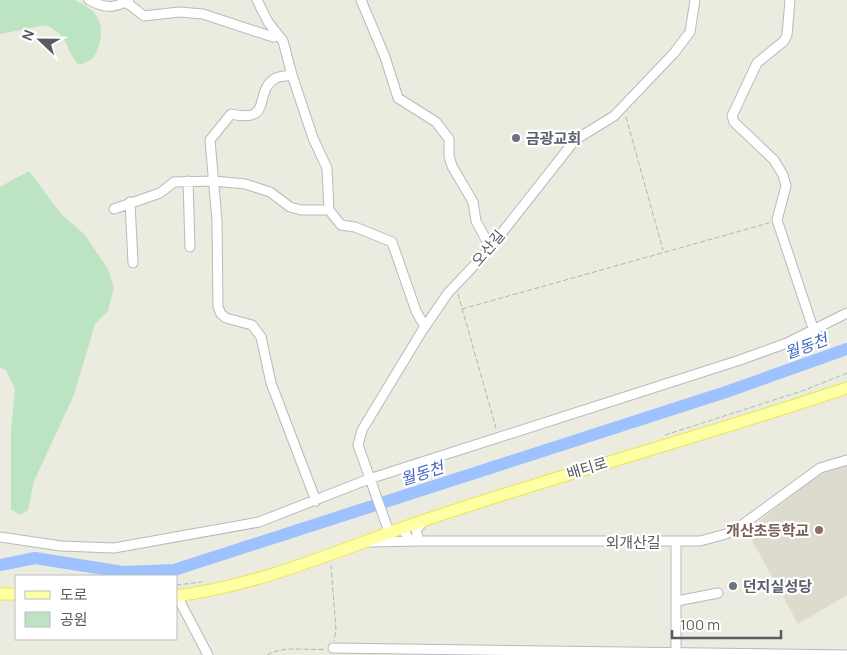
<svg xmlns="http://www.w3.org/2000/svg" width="847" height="655" font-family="Manrope,'Noto Sans KR',sans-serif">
	<rect width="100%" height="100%" fill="#ecebe0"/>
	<path fill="#dcdbce" d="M847 465V595L798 624 747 531 820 473Z"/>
	<path fill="#bce4c3" d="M0 0H75C82 4 93 9 97 17 104 27 101 47 93 58 90 61 84 63 79 65 63 48 72 38 46 25L0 34Z
		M29 171 61 214 84 234 108 269 114 287 108 311 95 324 74 395 34 481 28 510 20 515 11 509V430L15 389 6 370 0 368V187Z"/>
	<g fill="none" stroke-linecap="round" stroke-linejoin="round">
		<path stroke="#9dc2ff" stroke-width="12" d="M0 565 35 558 123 572 174 570 726 392 847 349"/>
		<defs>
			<path id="minor" d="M89 0C104 8 114 9 129 0
				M257 0 268 22 283 41 292 75 313 138 327 168 329 210 341 225 355 227 392 242 416 311 425 327
				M361 0 385 57 398 98 436 122 449 139V156L452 166 473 202 476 221 490 247
				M790 0 787 35 784 41 757 63 732 116 734 122 774 160 783 175 786 186 777 220 814 331
				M126 2 144 16 179 12 203 14 273 37 278 35
				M292 75C287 76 280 76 276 78 252 91 275 124 231 114L210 140 217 221 218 307 221 314 226 318 252 325 261 337 271 383 316 501
				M188 181 190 247
				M130 202 133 263
				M114 209 160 193 174 182 214 181 245 184 270 192 290 207 301 210H329
				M402 528 409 539 419 541H700L726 534 738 528 820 468 847 460
				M389 532 358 445 362 430 422 331 448 293 486 253 575 140 614 116 674 53 690 32 695 0
				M0 537 61 546 114 548 259 522 369 479 740 360 787 343 847 313
				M370 542 419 541 416 530 424 521
				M676 542V655
				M177 596 208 655
				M677 601 718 593
				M333 648 847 655"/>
			<path id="major" d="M0 594H16
				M176 596C263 585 343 548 425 520 565 473 707 435 847 388"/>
		</defs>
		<use href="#minor" stroke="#b8b9bf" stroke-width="11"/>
		<use href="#major" stroke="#f0e254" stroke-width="13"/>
		<path stroke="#95c5ab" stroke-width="1" stroke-dasharray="5 2.5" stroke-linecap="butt" d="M626 117 663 250
			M458 294 496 428
			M462 309 769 223
			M665 435 805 390 847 373
			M331 565 336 630 334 641
			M176 585 202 582
			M267 655C285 645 305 651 326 649"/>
		<use href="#minor" stroke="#fff" stroke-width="9"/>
		<use href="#major" stroke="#fcffa2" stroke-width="11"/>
	</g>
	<g fill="#6b7280" stroke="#fff" stroke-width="2">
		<circle cx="516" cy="138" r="5"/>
		<circle cx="733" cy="586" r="5"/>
	</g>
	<circle fill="#8d6e63" stroke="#fff" stroke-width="2" cx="819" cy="530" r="5"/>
	<g text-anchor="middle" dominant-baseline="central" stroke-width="4.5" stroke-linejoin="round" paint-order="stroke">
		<g font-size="15" font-weight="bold" fill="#5b616d" stroke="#fff" text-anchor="start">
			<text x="526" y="138">금광교회</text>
			<text x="743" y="586">던지실성당</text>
		</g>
		<g font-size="15" fill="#595b61" stroke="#fff">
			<text transform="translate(488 248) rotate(-50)">오산길</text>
			<text transform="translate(587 468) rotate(-17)">배티로</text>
			<text x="633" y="542">외개산길</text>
		</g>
		<g font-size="15" font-weight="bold" fill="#785e54" stroke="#fff" text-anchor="end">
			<text x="809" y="530">개산초등학교</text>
		</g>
		<g font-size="16" font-style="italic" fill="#4167c1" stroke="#fff">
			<text transform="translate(806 346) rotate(-20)">월동천</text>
			<text transform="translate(422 473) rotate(-18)">월동천</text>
		</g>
	</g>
	<rect x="15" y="575" width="162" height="65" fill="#ffffff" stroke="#bdbdc0"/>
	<rect x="25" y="591" width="25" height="8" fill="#fcffa2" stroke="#bdbdc0"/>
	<text x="60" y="600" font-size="15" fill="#595b61">도로</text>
	<rect x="25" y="612" width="25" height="15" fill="#bce4c3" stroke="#bdbdc0"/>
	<text x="60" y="625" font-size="15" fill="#595b61">공원</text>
	<g transform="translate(40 40) rotate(292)" stroke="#ffffff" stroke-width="4" paint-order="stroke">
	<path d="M0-4L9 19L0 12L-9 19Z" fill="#595b61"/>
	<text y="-8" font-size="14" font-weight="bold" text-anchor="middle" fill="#595b61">N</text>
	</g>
	<path d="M672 630v8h109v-8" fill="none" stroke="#595b61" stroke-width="2.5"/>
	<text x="680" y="630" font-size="15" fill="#595b61" stroke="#ffffff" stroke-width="4" paint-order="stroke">100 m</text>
</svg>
